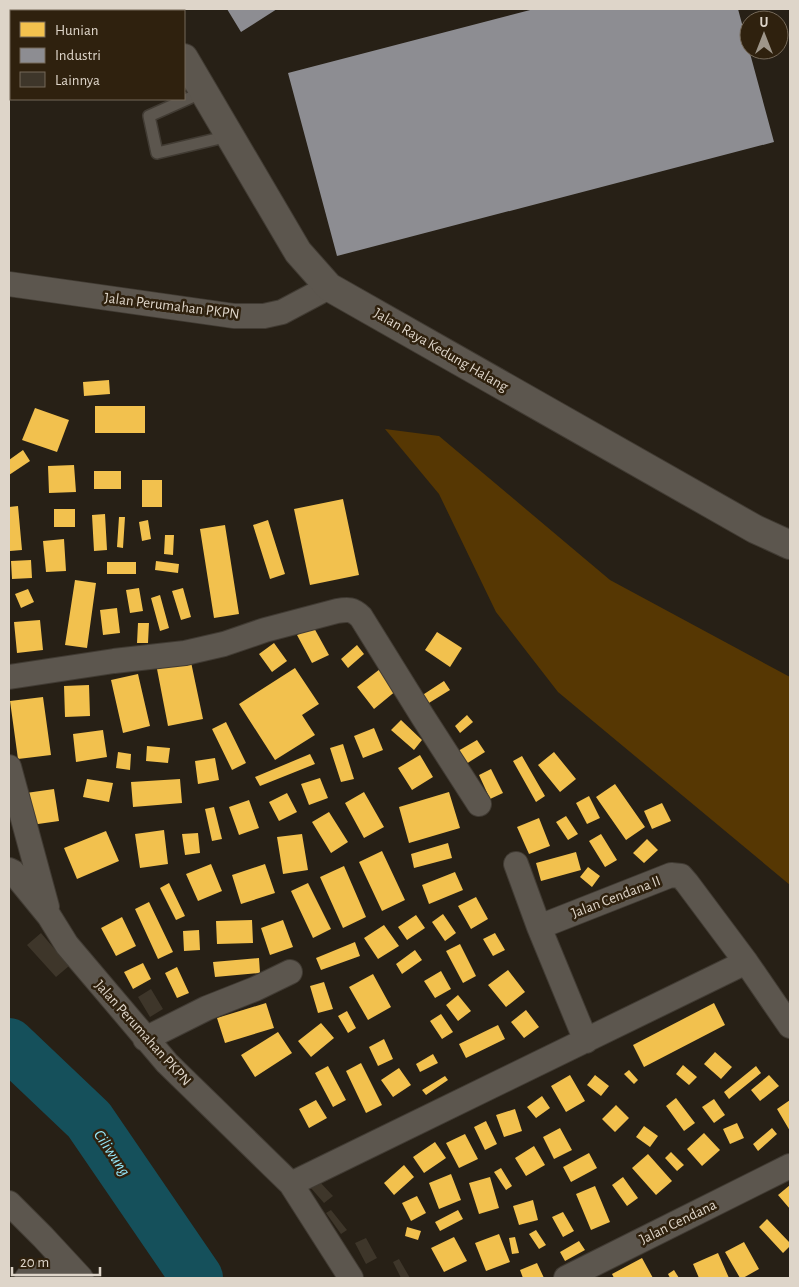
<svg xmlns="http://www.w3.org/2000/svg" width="799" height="1287" font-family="'Alegreya Sans',sans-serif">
	<rect width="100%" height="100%" fill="#272016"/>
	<path fill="#563703" d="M385 429 439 436 610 580 790 677V885L558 692 496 612 439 494Z"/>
	<path fill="#f2c14e" d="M109 380 110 394 84 396 83 382Z
		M95 406H145V433H95Z
		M35 408 69 420 57 452 22 440Z
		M23 450 30 461 9 475V460Z
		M74 465 76 492 49 493 48 466Z
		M94 471H121V489H94Z
		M142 480H162V507H142Z
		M343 499 359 575 310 585 294 509Z
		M18 506 22 550 10 551 9 507Z
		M54 509H75V527H54Z
		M105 514 107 550 94 551 92 515Z
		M119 517H125L123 548 117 547Z
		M148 520 151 539 142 541 139 522Z
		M268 520 285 574 270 579 253 525Z
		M225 525 239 614 214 618 200 529Z
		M165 535H174L173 555 164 554Z
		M64 539 66 571 46 572 43 541Z
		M31 560 32 578 12 579 11 561Z
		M156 561 179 564 178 573 155 570Z
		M107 562H136V574H107Z
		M75 580 96 583 87 648 65 645Z
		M139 588 143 611 130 613 126 590Z
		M183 588 191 617 181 620 172 591Z
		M28 589 34 602 21 608 15 594Z
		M160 595 169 628 160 631 151 598Z
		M117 608 120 633 103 635 100 610Z
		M40 620 43 650 17 653 14 622Z
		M138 623H149L148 643H137Z
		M313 626 329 655 312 663 297 635Z
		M437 632 462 648 450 667 425 650Z
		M274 643 287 661 272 672 259 654Z
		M357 645 364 654 348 668 341 659Z
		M191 662 203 719 168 726 157 669Z
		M295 668 319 704 302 715 315 735 275 760 239 704Z
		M380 669 397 690 374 709 357 687Z
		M138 674 150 726 123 733 111 680Z
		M444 681 450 690 424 706 418 698Z
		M89 685 90 716 65 717 64 686Z
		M43 697 51 755 18 759 10 701Z
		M467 715 473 722 460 733 455 726Z
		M401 720 422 740 414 750 391 730Z
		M226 722 246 763 232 770 212 729Z
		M374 728 383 750 363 758 354 736Z
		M103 730 107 757 76 762 73 734Z
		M477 740 485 752 466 764 458 751Z
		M343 744 354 779 341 782 330 748Z
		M147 746 170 748 168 763 146 761Z
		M118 752 131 754 130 770 116 768Z
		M554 752 576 779 560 792 538 765Z
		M310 754 315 764 260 786 255 777Z
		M420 755 433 777 412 790 398 768Z
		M522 756 545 796 536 802 513 761Z
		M215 758 219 780 198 784 195 761Z
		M491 769 503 793 490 799 479 775Z
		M320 778 328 798 309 805 301 784Z
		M87 779 113 783 109 802 83 797Z
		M180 779 182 803 133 807 131 782Z
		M615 784 645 827 626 840 596 797Z
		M54 789 59 821 31 825 26 793Z
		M364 792 384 827 364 838 345 803Z
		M449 792 460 828 409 843 399 807Z
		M287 793 297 812 279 821 269 802Z
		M589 796 600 818 587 824 576 803Z
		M249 800 259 828 239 835 229 807Z
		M662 803 671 821 652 829 644 811Z
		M214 807 222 839 212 841 205 809Z
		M329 812 348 842 331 853 312 822Z
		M566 816 578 834 568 840 556 822Z
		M539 818 550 846 529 854 517 827Z
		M164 830 168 864 140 868 135 834Z
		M106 831 119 861 77 879 64 848Z
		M198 833 200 853 185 855 182 834Z
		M302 834 308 870 283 874 277 837Z
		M601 834 617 860 605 867 589 841Z
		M647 839 658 850 644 863 633 853Z
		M448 843 452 858 414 868 411 854Z
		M382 851 405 900 382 911 359 862Z
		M576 852 581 870 541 881 536 863Z
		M211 864 222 891 198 901 186 874Z
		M265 864 275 893 241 904 232 875Z
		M344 866 366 917 343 928 320 877Z
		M588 867 600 876 592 887 580 877Z
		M455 872 463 890 429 904 422 885Z
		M169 883 185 916 176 920 160 888Z
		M308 883 331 929 313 938 291 891Z
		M476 897 488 919 471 929 458 906Z
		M149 902 173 952 158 959 135 909Z
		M443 914 456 933 445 941 432 922Z
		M416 915 425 928 407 940 398 927Z
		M122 917 136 946 116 956 101 928Z
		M252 920 253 943 217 944 216 921Z
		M283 920 293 947 270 955 261 928Z
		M384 925 399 946 378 959 364 938Z
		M199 930 200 950 184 951 183 931Z
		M495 933 505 950 493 956 483 939Z
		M355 942 360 956 321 970 316 958Z
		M460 944 476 976 463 983 446 951Z
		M415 950 422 960 402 974 396 964Z
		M259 958 260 973 215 977 213 962Z
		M143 963 151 979 133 989 124 972Z
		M177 967 189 993 177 998 165 973Z
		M508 970 525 992 506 1007 488 985Z
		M441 971 451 989 435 998 424 981Z
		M373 974 391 1007 368 1020 349 987Z
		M324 982 333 1009 318 1013 310 986Z
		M458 995 471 1011 458 1021 446 1005Z
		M266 1003 274 1028 225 1043 217 1018Z
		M714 1003 725 1025 644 1067 633 1045Z
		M526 1010 539 1027 524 1038 511 1022Z
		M347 1011 356 1028 348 1033 338 1016Z
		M441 1014 453 1032 442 1039 430 1021Z
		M321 1023 334 1038 311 1057 298 1041Z
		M498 1025 505 1039 466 1058 459 1044Z
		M278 1032 292 1053 255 1077 241 1055Z
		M384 1039 393 1059 378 1066 369 1047Z
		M715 1052 732 1067 721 1079 704 1064Z
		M433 1054 438 1063 420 1072 416 1064Z
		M361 1063 382 1105 366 1113 346 1071Z
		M683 1065 697 1077 689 1085 676 1074Z
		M328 1066 346 1100 333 1107 315 1073Z
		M756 1066 761 1073 729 1099 724 1092Z
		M399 1068 411 1085 393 1097 381 1080Z
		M629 1070 638 1080 634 1084 624 1074Z
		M570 1075 585 1101 566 1112 551 1086Z
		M595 1075 609 1086 601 1096 587 1085Z
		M769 1075 779 1086 760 1101 751 1090Z
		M445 1076 448 1080 426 1095 422 1090Z
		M542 1096 550 1108 536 1118 527 1107Z
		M676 1098 695 1123 684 1131 666 1106Z
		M714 1099 725 1115 714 1123 702 1107Z
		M316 1100 327 1118 309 1128 299 1109Z
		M790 1100V1131L777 1109Z
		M616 1105 629 1118 615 1132 602 1119Z
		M515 1109 522 1131 504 1137 496 1115Z
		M486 1121 497 1144 485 1150 474 1127Z
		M737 1123 744 1138 730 1144 723 1129Z
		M644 1126 658 1136 650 1147 636 1137Z
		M560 1128 572 1150 554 1159 543 1137Z
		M772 1128 777 1134 758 1151 753 1144Z
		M704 1133 720 1150 702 1166 687 1149Z
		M465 1134 478 1159 459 1168 446 1143Z
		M435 1142 446 1158 424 1173 413 1157Z
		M534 1146 545 1165 526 1176 515 1158Z
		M671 1152 684 1165 677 1171 665 1158Z
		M589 1153 597 1168 571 1182 563 1167Z
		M648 1154 672 1181 656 1195 632 1168Z
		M404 1165 414 1177 394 1195 384 1183Z
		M501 1168 512 1186 506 1190 494 1172Z
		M451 1174 461 1200 439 1209 429 1183Z
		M490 1177 499 1208 479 1214 469 1183Z
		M623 1177 638 1198 627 1206 612 1185Z
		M790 1185V1209L778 1195Z
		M595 1186 610 1222 591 1230 576 1194Z
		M417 1196 426 1213 411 1221 402 1203Z
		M533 1200 538 1220 519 1225 513 1206Z
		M458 1210 463 1219 440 1231 435 1222Z
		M563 1212 574 1231 563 1237 552 1217Z
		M767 1219 790 1243V1246L783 1253 759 1227Z
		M407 1227 421 1231 418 1240 405 1236Z
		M536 1230 546 1245 539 1249 529 1234Z
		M499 1234 510 1262 486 1271 475 1243Z
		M454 1237 467 1261 444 1272 431 1248Z
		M515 1237 519 1253 512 1254 509 1238Z
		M579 1241 585 1250 565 1261 560 1252Z
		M744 1242 759 1269 743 1278H740L725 1252Z
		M718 1253 729 1278H699L693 1264Z
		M642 1258 653 1278H614L612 1274Z
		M537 1263 544 1278H523L520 1270Z
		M674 1270 679 1278H670L668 1274Z"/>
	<path fill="#8d8d92" d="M227 9H277L241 32Z
		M534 9H738L774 142 337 256 288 73Z"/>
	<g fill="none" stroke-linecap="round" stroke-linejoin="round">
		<path stroke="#15505b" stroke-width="52" d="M9 1044 89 1120 197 1278"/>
	</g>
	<path fill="#3e362a" d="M41 933 69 966 56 977 27 945Z
		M151 989 163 1009 150 1017 138 997Z
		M318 1180 333 1196 324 1203 310 1187Z
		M331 1210 347 1230 341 1234 326 1213Z
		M366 1238 377 1258 366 1264 355 1243Z
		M399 1259 410 1278H401L393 1262Z"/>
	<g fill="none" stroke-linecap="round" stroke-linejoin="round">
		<defs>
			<path id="lane" d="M203 92 149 116 157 153 229 136"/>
			<path id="street" d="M9 284 234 316H264L282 312 329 287
				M9 677 114 661 185 653 224 644 265 630 337 611C348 609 353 609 361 617L423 717 479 804
				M9 767 47 907
				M516 864 539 927
				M9 870 13 872 49 916 67 945 167 1063 291 1184 351 1278
				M145 1039 207 1008 255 989 290 972
				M586 1041 539 927 671 875 681 876 687 883 746 962 790 1026
				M291 1184 746 962
				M9 1203 43 1237 81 1278
				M27 1278 67 1265
				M566 1278 790 1166"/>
			<path id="secondary" d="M154 9 156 11
				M184 58 298 252 329 287 755 529 790 545"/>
		</defs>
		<use href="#lane" stroke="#413b33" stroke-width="14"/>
		<use href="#street" stroke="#413b33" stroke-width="26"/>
		<use href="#secondary" stroke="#413b33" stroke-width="30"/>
		<use href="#lane" stroke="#5c564e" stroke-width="11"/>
		<use href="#street" stroke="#5c564e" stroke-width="24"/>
		<use href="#secondary" stroke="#5c564e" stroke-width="28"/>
	</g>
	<g text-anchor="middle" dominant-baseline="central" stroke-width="5" stroke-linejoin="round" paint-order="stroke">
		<g font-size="15" fill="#ded5c9" stroke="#2f210e">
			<text transform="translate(172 306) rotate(7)">Jalan Perumahan PKPN</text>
			<text transform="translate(441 350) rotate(30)">Jalan Raya Kedung Halang</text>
			<text transform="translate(616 897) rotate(-21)">Jalan Cendana II</text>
			<text transform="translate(143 1033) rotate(48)">Jalan Perumahan PKPN</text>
			<text transform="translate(678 1222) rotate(-26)">Jalan Cendana</text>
		</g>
		<g font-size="16" font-style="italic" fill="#95e7fa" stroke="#2f210e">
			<text transform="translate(112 1153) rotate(56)">Ciliwung</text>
		</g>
	</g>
	<rect width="799" height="1287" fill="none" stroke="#ded5c9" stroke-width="20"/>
	<rect x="10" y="10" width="175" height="90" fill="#2f210e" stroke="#756959"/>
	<rect x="20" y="22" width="25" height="15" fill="#f2c14e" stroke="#756959"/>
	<text x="55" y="35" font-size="15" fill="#ded5c9">Hunian</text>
	<rect x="20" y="48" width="25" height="15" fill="#8d8d92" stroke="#756959"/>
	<text x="55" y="60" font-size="15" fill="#ded5c9">Industri</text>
	<rect x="20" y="72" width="25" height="15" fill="#3e362a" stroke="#756959"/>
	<text x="55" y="85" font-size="15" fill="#ded5c9">Lainnya</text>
	<g transform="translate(764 35)"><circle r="24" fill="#2f210e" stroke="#756959"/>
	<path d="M0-4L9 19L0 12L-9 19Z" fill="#9e968a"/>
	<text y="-8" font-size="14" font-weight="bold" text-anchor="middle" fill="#ded5c9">U</text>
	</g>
	<path d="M12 1267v8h88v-8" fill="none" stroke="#ded5c9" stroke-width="2.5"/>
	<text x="20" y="1267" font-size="15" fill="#ded5c9" stroke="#2f210e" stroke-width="4" paint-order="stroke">20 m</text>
</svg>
